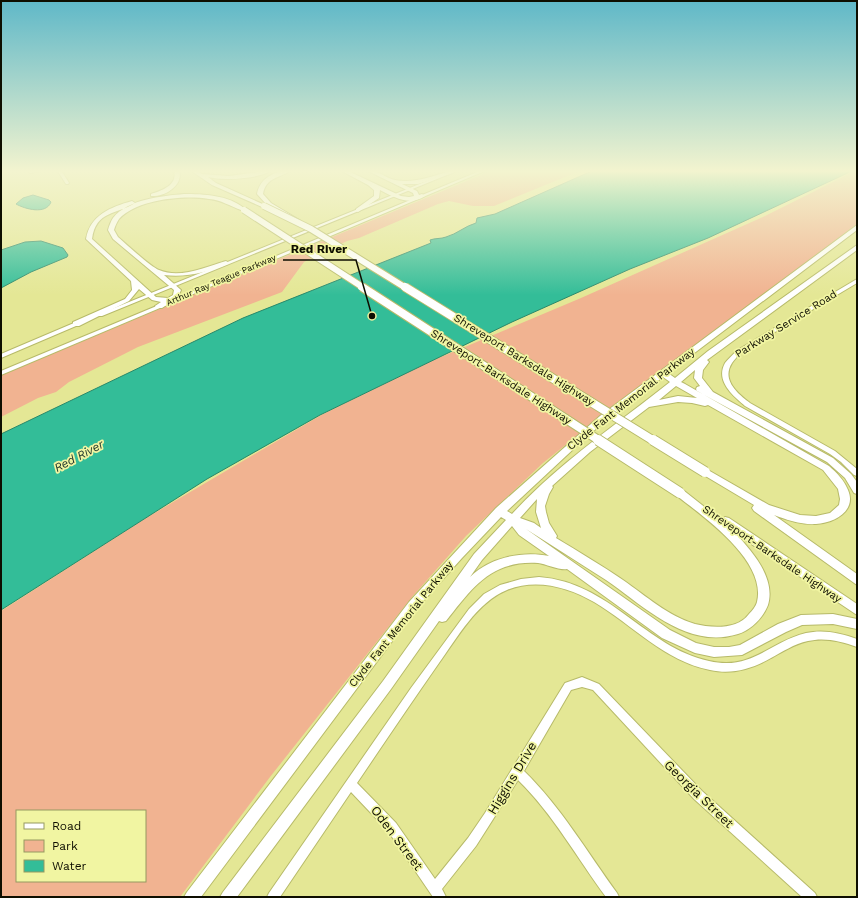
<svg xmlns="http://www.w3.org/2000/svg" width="858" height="898" font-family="'Work Sans',sans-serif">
	<rect width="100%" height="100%" fill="#e4e795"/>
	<path fill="#f1b391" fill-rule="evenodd" d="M493 170H582L494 206H473L449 201 438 204 359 238 347 241 304 262 282 292 138 347 69 382 56 392 38 398 1 417V375Z
		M857 170V224L613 407 543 463 466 536 413 596 270 777 180 897H1V611L146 518 323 414 429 362 581 298 765 216ZM17 811H145V881H17Z"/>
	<path fill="#33bd98" stroke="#28886a" d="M594 170H854L708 238 630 269 512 322 320 415 207 479 1 610V434L243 318 431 243 430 240C435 238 441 239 446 237 457 234 465 226 476 223L477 218 495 214Z
		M33 195 49 200 51 202C46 215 25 209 16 204L23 198Z
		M41 241 63 248 68 255 67 257 31 272 1 288V250L25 242Z"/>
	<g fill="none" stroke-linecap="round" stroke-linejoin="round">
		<defs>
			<path id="minor" d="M36 170H43L31 173 29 172Z
				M57 170H61L69 183 68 184H66Z
				M454 170H459L102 316H98L97 315Z
				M482 170H487L1 375V371Z
				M857 279V283L740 353C737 357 734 360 732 363 721 380 738 394 750 403L835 451 857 469V476L854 475 841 462 830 454 745 406C733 396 715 381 725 363 728 359 733 355 736 351Z
				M81 320 83 321V323L1 358V354Z
				M539 577C610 582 645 647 709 661 752 671 769 642 806 633 823 629 841 633 857 639V647C841 641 824 637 808 641 794 644 782 652 771 658 752 669 732 675 710 670 664 661 633 625 594 602 568 587 536 578 507 590 477 602 457 638 439 663 411 703 384 743 357 783L396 823 435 879 468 838 485 813 565 683 582 677 599 684 702 791 815 893 817 897H802L694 799 593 690 582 687 571 690 524 771C561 807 587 852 617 893L619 897H606C577 858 553 814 518 780L476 846 442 889 446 897H433L388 831 351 792 280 897H267L269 893 411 688 469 609 484 594 500 585 521 579Z"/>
			<path id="major" d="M174 170H179C184 185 165 197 151 196V194C163 190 178 185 174 170Z
				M190 170H196L202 174 229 176 271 170C261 179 222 181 208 177L216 183 267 206 262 207 212 185Z
				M284 170H292C280 178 266 177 263 194L271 203 301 221V223H297L267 205 257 194C260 179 271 174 284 170Z
				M340 170H346L401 196 409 197 414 196 413 193 366 170C377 169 385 178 395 180 413 184 433 176 450 171L453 173 418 184H402L417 191 419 195 422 194 425 196C410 206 395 198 380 190L379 198 358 212 356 211V209L374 196V190L368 185Z
				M184 194C204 194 228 195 244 208L241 210C230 206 221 200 209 199 184 195 138 199 119 219 117 222 115 226 114 230L118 237C126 244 151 267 159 270 180 279 206 267 226 261L229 263 228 264C208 272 186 278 164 275L181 290 178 297 162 308H156L155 306 161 302 152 300 139 289 129 301 79 326H73V322L125 299 132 290 131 281 86 239C90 215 111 207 132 201L135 203C117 215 96 210 92 239L156 297 168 298 173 295 174 290 113 239 108 230C109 226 111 221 113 218 128 199 162 196 184 194Z
				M857 225V230L668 373 675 378 708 351 857 245V250L707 360 709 362 703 370 702 378 713 392 833 458 851 474 857 482V494L854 493 845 478 827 462 697 391 696 389 697 387 700 386 694 378 695 370 681 382 685 384 829 466C837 473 844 480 848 490 857 511 834 523 816 524 802 525 787 520 774 515L857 574V585L754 511 752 508 754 505 702 474 700 472 702 470H708L769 505 800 515 816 516 830 513 839 505 840 499 838 489 823 470 708 405 705 406 692 403 678 402 649 407 590 452 552 486 553 487 549 494 545 506 546 512 549 523 557 536 556 538C579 552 601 565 623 580 646 596 668 616 695 624 711 628 738 630 749 614 752 611 756 606 757 602 767 561 704 517 677 496L675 493 677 490H683L721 520 725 517 729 518 857 604V615L735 533C752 551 776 578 768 605 763 618 751 630 738 634 687 650 644 606 606 580 579 563 553 546 526 529L670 630 696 643 714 647H729L740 645 778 624 801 615 833 614 857 619V629L833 624 802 625 786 632 742 655 714 657 695 653 662 638 567 569C561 571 546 564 538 563 491 560 472 588 446 621L442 622 439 621 391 689 237 897H220L223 892 383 681 474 554 506 520 501 517 462 558 417 608 201 897H184L187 892 409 602 496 508 600 416ZM663 377 670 382C616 425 559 463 512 514L507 511 581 442 606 420ZM676 386 697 398 678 396 659 400ZM537 499 536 512 541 528 534 523 520 518ZM512 526 519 535 549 556C522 551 490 557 470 577L482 560Z"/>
		</defs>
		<use href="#minor" stroke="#b7ba69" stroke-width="2"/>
		<use href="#major" stroke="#b7ba69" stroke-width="2"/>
		<use href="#minor" fill="#fff" fill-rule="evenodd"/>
		<use href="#major" fill="#fff" fill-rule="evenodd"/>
		<defs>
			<path id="major-bridge-far2" d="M264 206 311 229 406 288
				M244 210 364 288"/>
			<path id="major-bridge-far1" d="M362 287 600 441
				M405 287 654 441"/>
			<path id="major-bridge" d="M598 440 680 493
				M653 440 705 472"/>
		</defs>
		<use href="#major-bridge-far2" stroke="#b7ba69" stroke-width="8" stroke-linecap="butt"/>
		<use href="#major-bridge-far1" stroke="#b7ba69" stroke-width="10" stroke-linecap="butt"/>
		<use href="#major-bridge" stroke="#b7ba69" stroke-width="12" stroke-linecap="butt"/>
		<use href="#major-bridge-far2" stroke="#fff" stroke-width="6"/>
		<use href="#major-bridge-far1" stroke="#fff" stroke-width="8"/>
		<use href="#major-bridge" stroke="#fff" stroke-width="10"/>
	</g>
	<linearGradient id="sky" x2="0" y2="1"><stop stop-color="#5fb8c8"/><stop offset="0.58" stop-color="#f3f4cf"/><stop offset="1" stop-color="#f3f4cf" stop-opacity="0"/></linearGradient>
	<rect width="858" height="295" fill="url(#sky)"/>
	<g text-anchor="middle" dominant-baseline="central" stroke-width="3.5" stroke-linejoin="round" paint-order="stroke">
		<g font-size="9" fill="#0e0e00" stroke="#f1f5a2">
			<text transform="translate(221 280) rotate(-23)">Arthur Ray Teague Parkway</text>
		</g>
		<g font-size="11" fill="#0e0e00" stroke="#f1f5a2">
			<text transform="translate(786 324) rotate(-32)">Parkway Service Road</text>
			<text transform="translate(524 360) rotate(32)">Shreveport Barksdale Highway</text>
			<text transform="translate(501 377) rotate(33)">Shreveport-Barksdale Highway</text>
			<text transform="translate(631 399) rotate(-38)">Clyde Fant Memorial Parkway</text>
			<text transform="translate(772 554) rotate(34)">Shreveport-Barksdale Highway</text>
			<text transform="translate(401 624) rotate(-51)">Clyde Fant Memorial Parkway</text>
		</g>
		<g font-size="12" font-style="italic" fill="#1a3129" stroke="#f1f5a2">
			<text transform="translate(79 456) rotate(-28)">Red River</text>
		</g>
		<g font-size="13" fill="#0e0e00" stroke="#f1f5a2">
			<text transform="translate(512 778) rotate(-59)">Higgins Drive</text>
			<text transform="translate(699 794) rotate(44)">Georgia Street</text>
			<text transform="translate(397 838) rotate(53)">Oden Street</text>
		</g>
	</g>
	<path fill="none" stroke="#0e0e00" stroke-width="1.5" d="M372 316L356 260H283"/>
	<circle fill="#0e0e00" stroke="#f1f5a2" stroke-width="1.5" cx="372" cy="316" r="4"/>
	<g font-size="12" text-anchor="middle" font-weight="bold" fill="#0e0e00" stroke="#f1f5a2" stroke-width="3.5" stroke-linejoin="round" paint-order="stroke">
		<text x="319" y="253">Red River</text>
	</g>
	<rect width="858" height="898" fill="none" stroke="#0e0e00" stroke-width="4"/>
	<rect x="16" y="810" width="130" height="72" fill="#f1f5a2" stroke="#969961"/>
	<rect x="24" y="823" width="20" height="6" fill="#ffffff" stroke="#969961"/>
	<text x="52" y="830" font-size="12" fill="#0e0e00">Road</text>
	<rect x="24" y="840" width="20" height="12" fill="#f1b391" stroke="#969961"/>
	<text x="52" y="850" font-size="12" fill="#0e0e00">Park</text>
	<rect x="24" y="860" width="20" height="12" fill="#33bd98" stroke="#969961"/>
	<text x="52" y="870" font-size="12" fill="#0e0e00">Water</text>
</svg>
